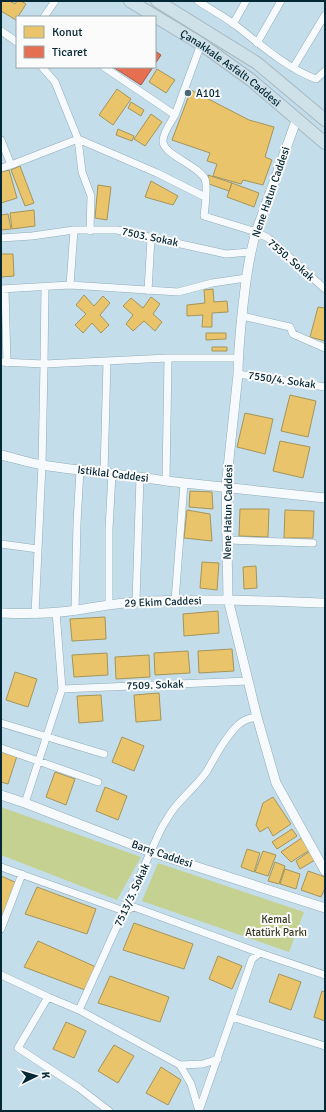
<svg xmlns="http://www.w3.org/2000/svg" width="326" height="1112" font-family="Signika,sans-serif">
	<rect width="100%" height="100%" fill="#c4ddea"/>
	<path fill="#c5d190" d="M1 807 141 857 117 900 1 855Z
		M158 863 304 912 289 952 142 901Z"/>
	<path fill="#e9c46a" stroke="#a4955a" d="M1 1H10L15 4 17 1H21L26 4 16 20 1 11Z
		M157 69 175 80 166 93 149 82Z
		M117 89 131 99 113 125 99 115Z
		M191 90 249 120 274 127 265 157 272 160 263 185 243 180 241 184 213 176 217 164 207 161 210 153 172 140Z
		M131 102 144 110 141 116 128 108Z
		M151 114 162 122 145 146 134 139Z
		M118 129 134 136 132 141 116 135Z
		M20 166 34 203 25 206 11 170Z
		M9 170 17 198 1 203V172Z
		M208 175 232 183 229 191 209 184Z
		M151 181 178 196 173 205 145 197Z
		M232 183 259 193 254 207 227 197Z
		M98 185 111 187 107 220 95 218Z
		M34 210 35 226 12 229 10 213Z
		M8 214 11 229 1 230V215Z
		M1 254H13L14 276 1 277Z
		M213 289 214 302 227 301 228 312 212 313V327H202L203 315 187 316V305L205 303 204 290Z
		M84 295 94 306 103 296 110 303 100 315 109 325 101 333 92 323 83 333 75 325 86 314 76 305Z
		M151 297 160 304 153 314 162 322 155 331 144 321 133 331 126 324 133 315 123 306 131 298 143 308Z
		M318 307 325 308V341L310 337Z
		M206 333H226V339L206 340Z
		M212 347H227V351H212Z
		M290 395 316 401 308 437 281 431Z
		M245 413 273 419 265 454 237 447Z
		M280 441 310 447 303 478 273 471Z
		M190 491 212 492 213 509 189 507Z
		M240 509H269L268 537 239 536Z
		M187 510 210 514 212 541 184 538Z
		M285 510 314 511 313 538H284Z
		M202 562 219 563 217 590 200 588Z
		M256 566 257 588 244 589 243 567Z
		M218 611 219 633 184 636 183 614Z
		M105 617 106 639 72 641 70 619Z
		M232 649 234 671 199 673 198 651Z
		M188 651 190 673 155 675 154 653Z
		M107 653 108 675 74 677 72 655Z
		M149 655 150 677 116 679 115 657Z
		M15 672 37 679 28 707 6 700Z
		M159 693 161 720 136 722 134 695Z
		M101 695 103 721 79 723 77 696Z
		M122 737 144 746 134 771 112 762Z
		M1 751 17 756 8 784 1 782Z
		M55 772 75 779 66 805 46 797Z
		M105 787 127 796 118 820 96 811Z
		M273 797 291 824 273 836 268 827 260 832 256 825 263 803Z
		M292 829 297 836 277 849 272 842Z
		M303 837 310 850 291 862 281 852Z
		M247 849 260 853 254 872 241 867Z
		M263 851 276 855 268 876 255 872Z
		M310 851 315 860 300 869 296 861Z
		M275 862 285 866 279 884 268 881Z
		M285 869 300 874 296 889 280 884Z
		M308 871 325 877V888L321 897 301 890Z
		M1 876 17 883 1 922Z
		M37 887 96 909 87 934 25 914Z
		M134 923 193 944 184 969 123 950Z
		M38 941 96 967 85 990 24 967Z
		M218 956 242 966 232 989 209 979Z
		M279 974 301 982 291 1010 269 1002Z
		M110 976 169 997 160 1022 98 1003Z
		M322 991 325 992V1021L314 1017Z
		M66 1022 86 1031 74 1058 53 1049Z
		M114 1045 134 1056 118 1083 98 1071Z
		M161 1067 181 1080 168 1105 146 1093Z"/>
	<path fill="#e76f51" stroke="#a35949" d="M155 51 161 55 155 64Z
		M113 67H153L141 85Z"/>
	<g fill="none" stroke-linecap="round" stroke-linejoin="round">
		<defs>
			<path id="minor" d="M198 1C210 9 223 16 234 24 260 44 285 67 316 79L325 71
				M44 17 55 1
				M233 24 246 1
				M1 31 17 42
				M257 43 281 1
				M104 67 175 115 201 44
				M293 68 325 15
				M175 115C171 122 164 131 163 140 161 154 198 165 205 179 208 187 205 207 204 216L256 232 268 238 325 289
				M1 140 11 165 78 139 55 82 42 67
				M1 168 11 165
				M90 231 91 196 82 172 78 139 157 173 205 197
				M1 238 32 236 74 230H117L226 254 250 252
				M70 285 74 230
				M45 287 44 364 168 358H238
				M1 289 70 285 178 292 212 283 246 278
				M5 289 7 363
				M148 291 151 238
				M242 316 290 327 293 334 325 348
				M1 362 44 364 42 465 35 614
				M238 374 325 387
				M104 473 107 361
				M166 481 168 358
				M227 540 313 543
				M1 544 38 549
				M175 601 184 483
				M136 602 140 477
				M109 605V529L112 474
				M75 611 77 523 80 470
				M62 689 248 681
				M1 723 104 754
				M1 748 98 782
				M25 803 62 689 56 612
				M1 867 124 911 134 907 260 953
				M1 929 22 874
				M1 975 48 997
				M79 1010 161 829C166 821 170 813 176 806 186 794 198 784 207 771 216 755 225 738 238 725 243 720 250 718 257 717
				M232 1017 325 1046
				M180 1065 191 1084 199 1111
				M109 1111 79 1088 18 1048 48 997 79 1010 180 1065 203 1064 218 1059
				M199 1111 252 959 260 953 325 975"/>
			<path id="tertiary" d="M297 118 256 232C248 260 245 287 242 315 240 335 238 354 238 374L226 487 228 599 257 717 276 783 325 871
				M1 455C15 458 29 463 43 465 84 472 125 474 166 481L325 498
				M1 613C26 614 52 614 77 610 97 607 116 603 137 602 200 598 262 601 325 603
				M1 795 25 803 151 852 325 908"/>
			<g id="trunk">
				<path id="s1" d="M130 1 201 44 251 80 325 143"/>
				<path d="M157 1 257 63 325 120"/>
			</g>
		</defs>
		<use href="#minor" stroke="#91acb8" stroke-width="8"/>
		<use href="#tertiary" stroke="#91acb8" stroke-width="10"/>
		<use href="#trunk" stroke="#a5b8c0" stroke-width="14"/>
		<use href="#minor" stroke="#f6fafc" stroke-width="7"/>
		<use href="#tertiary" stroke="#f6fafc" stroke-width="9"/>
		<use href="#trunk" stroke="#cee0e8" stroke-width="12"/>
	</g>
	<circle fill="#476774" stroke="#fbfbfb" stroke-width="1.5" cx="188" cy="93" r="4"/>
	<g text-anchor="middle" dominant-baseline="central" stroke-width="4" stroke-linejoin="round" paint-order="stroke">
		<g font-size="11" fill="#042735" stroke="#fbfbfb">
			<text stroke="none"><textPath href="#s1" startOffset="121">Çanakkale Asfaltı Caddesi</textPath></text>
			<text transform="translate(271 192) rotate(-71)">Nene Hatun Caddesi</text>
			<text transform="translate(150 237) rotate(12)">7503. Sokak</text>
			<text transform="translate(291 260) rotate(41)">7550. Sokak</text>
			<text transform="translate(282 380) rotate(8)">7550/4. Sokak</text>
			<text transform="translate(113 474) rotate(7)">Istiklal Caddesi</text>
			<text transform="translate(228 512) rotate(-89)">Nene Hatun Caddesi</text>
			<text transform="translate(163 602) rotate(-2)">29 Ekim Caddesi</text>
			<text transform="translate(155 685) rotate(-2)">7509. Sokak</text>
			<text transform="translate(162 854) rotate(19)">Barış Caddesi</text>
			<text transform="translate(132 895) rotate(-65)">7513/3. Sokak</text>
		</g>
		<g font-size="11" fill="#042735" stroke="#fbfbfb" text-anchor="start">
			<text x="196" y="93">A101</text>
		</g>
		<g font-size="11" fill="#3a3b22" stroke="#fbfbfb">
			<text x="276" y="919">Kemal<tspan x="276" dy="13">Atatürk Parkı</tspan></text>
		</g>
	</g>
	<rect width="326" height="1112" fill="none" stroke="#042735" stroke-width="4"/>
	<rect x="16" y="16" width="140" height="52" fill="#fbfbfb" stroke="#98a6ac"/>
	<rect x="24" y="26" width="20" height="12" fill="#e9c46a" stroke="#98a6ac"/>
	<text x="52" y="36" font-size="12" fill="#042735">Konut</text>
	<rect x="24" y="46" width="20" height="12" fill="#e76f51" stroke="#98a6ac"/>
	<text x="52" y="56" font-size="12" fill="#042735">Ticaret</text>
	<g transform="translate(36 1076) rotate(85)" stroke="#fbfbfb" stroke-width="3" paint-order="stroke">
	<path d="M0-3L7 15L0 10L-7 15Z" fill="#042735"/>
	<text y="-6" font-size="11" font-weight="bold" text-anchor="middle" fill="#042735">K</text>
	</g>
</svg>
